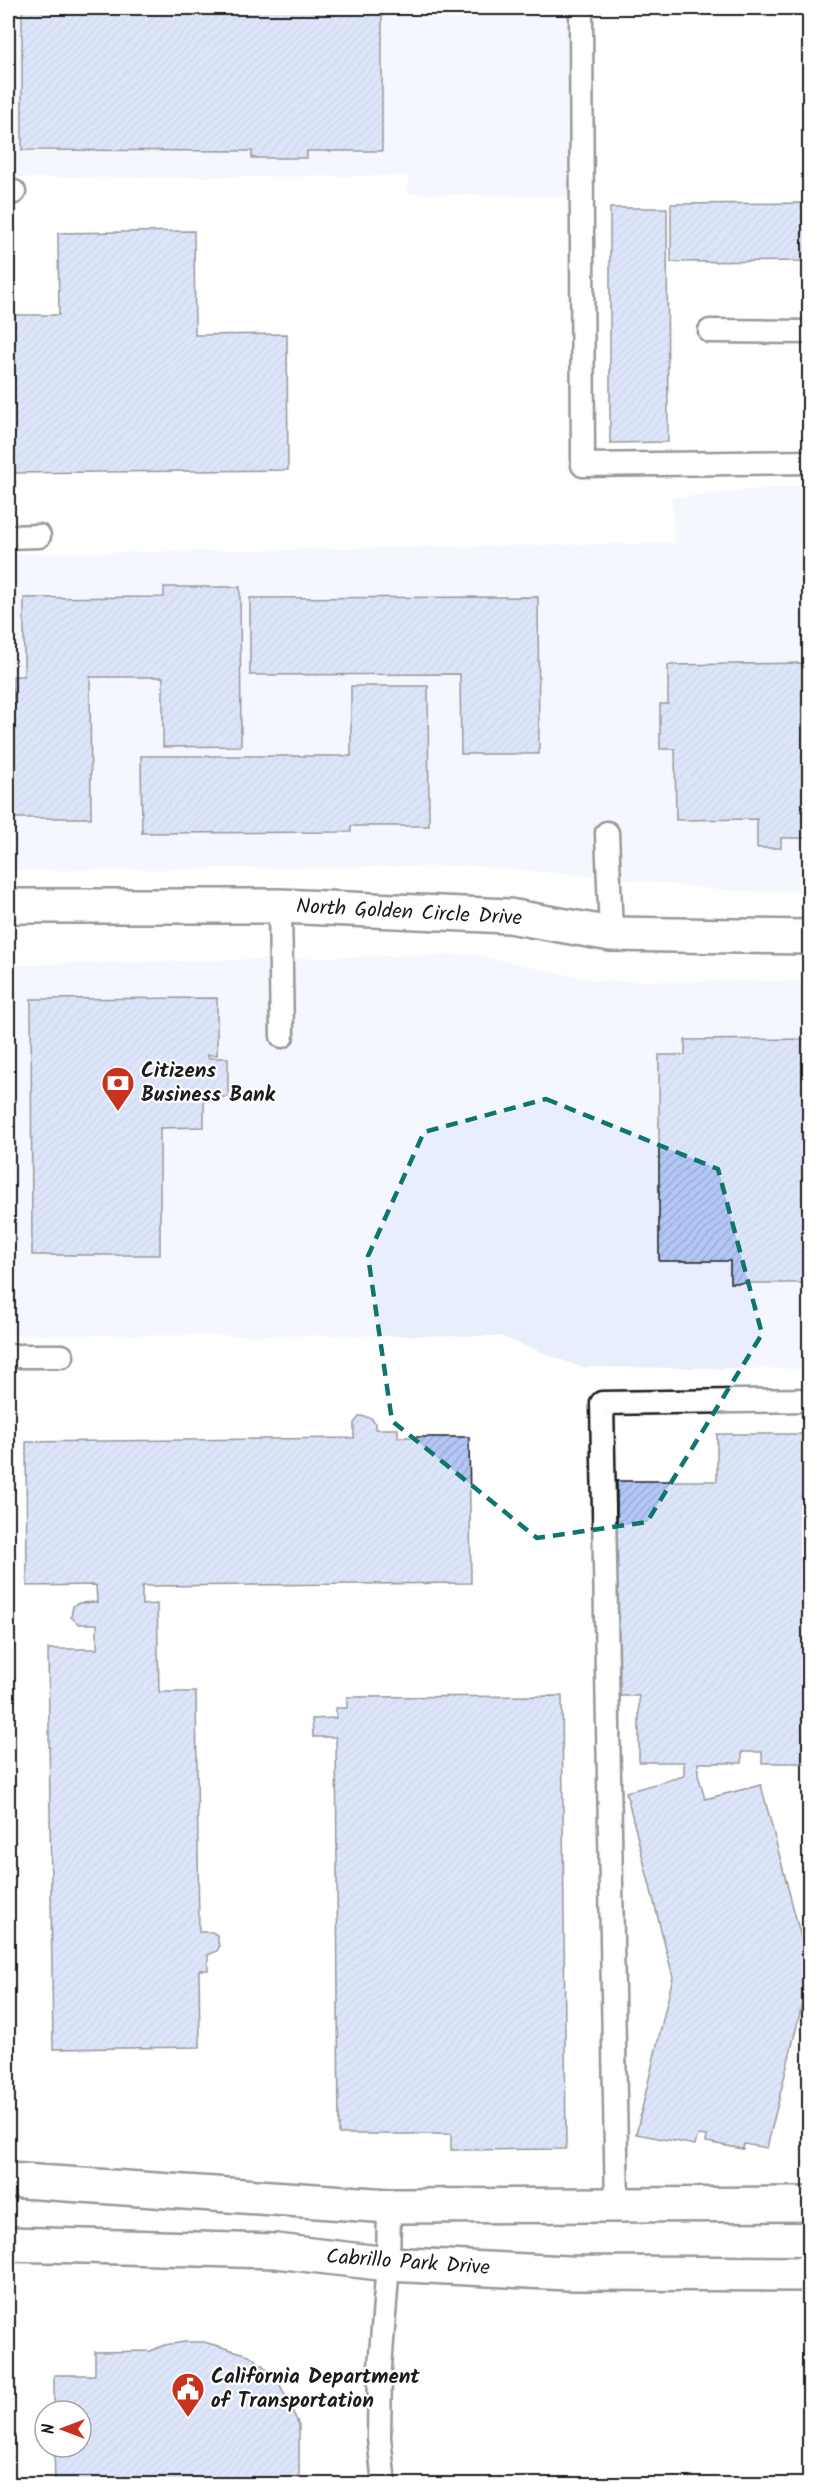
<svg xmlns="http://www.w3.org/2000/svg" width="817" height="2492" font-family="Kalam,sans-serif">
	<defs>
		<pattern id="building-hatch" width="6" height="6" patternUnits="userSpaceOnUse" patternTransform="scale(1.5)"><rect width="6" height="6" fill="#b4c6f6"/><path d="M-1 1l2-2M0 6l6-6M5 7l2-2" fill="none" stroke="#9aaad2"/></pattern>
	</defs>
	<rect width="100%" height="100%" fill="#fff"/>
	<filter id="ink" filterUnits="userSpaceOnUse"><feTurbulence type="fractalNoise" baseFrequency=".0167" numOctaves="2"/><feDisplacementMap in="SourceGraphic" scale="12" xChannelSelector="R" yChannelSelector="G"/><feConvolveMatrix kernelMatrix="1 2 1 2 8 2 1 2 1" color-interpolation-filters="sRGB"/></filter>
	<g filter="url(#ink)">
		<path fill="#e8eefc" d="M8 8H572L573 197 408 194V176L8 178Z
			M809 484V892L727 891 622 879 471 866 8 871V554L675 543 671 498Z
			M472 954 597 981H809V1369L580 1367 500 1336 8 1335V965Z"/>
		<path fill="url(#building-hatch)" stroke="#1c1c1c" stroke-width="1.5" d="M22 8H382V151H307V158H252V151L22 150Z
			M810 203V261L671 262V204Z
			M610 208H667L668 442 610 443Z
			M194 231 195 335 287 334 288 470 11 473 10 315H59L58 233Z
			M164 587H240L241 746 163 747V677H90L91 818H14L13 676H24V598L164 597Z
			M538 597 539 754H461L460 674 250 675V598Z
			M810 663V838H781V848H757V819L676 820 675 749H660V704H668V665Z
			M351 686H428L429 826H351V832L142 833 141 756H351Z
			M217 998V1055H208V1058H228V1097H206V1091H204V1127L160 1128V1255H32L31 999Z
			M810 1039V1259H803V1283H730V1261H659V1055H685V1040Z
			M360 1416 371 1418 375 1423V1429H398V1437H469L471 1583 142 1586V1605L157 1604 159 1692H196L199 1932H212L217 1935 219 1947 217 1951 208 1955V1970H199L200 2047 53 2049 48 1649H97V1624H79L71 1617 73 1606 79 1603 97 1602 96 1585 27 1586 26 1442 354 1438V1423Z
			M717 1434H810V1763H762V1752H742V1763H698V1775L705 1799 761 1785 810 1972 767 2148 744 2144 743 2149 706 2142 707 2136 698 2135 695 2145 636 2134 673 1977 626 1792 684 1776V1762H639V1696H617V1481H717Z
			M562 1696 566 2149 451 2150V2134H339L336 1737H313L312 1719 336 1718V1708H347V1697Z
			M185 2342H204L249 2355 266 2368 279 2383 299 2425V2484H55L54 2447H81V2411H54V2375H95V2352L151 2351 164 2345Z"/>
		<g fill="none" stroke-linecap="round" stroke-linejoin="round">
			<defs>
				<path id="service" d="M581 8 583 465 810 462
					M8 192H14
					M710 331 810 332
					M8 537 39 536
					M607 833 611 934
					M280 906 282 1036
					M8 1356H62
					M617 2206 602 1403 810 1400
					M384 2484 379 2438 380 2367 388 2264 389 2206"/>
				<path id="minor" d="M8 906H280L509 916 611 934 810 937"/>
				<path id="tertiary" d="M8 2180 389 2206 810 2204
					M8 2244 276 2251 388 2264 568 2273 810 2274"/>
			</defs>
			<use href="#service" stroke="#1c1c1c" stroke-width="27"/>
			<use href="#minor" stroke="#1c1c1c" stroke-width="38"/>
			<use href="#tertiary" stroke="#1c1c1c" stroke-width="38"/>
			<use href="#service" stroke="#fff" stroke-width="22"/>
			<use href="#minor" stroke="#fff" stroke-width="33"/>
			<use href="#tertiary" stroke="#fff" stroke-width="33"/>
		</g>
	</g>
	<path d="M0 0H817V2492H0ZM546 1099 718 1169 762 1334 647 1522 537 1538 392 1421 368 1256 424 1132Z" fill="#fff" fill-opacity=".55" fill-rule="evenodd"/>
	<path fill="none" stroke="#0f766e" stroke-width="4.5" stroke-dasharray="12 8" stroke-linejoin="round" d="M546 1099 718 1169 762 1334 647 1522 537 1538 392 1421 368 1256 424 1132Z"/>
	<defs>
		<symbol id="bank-pin" viewBox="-11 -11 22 30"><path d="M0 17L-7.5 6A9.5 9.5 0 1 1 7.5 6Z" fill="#c8321e" stroke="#fff"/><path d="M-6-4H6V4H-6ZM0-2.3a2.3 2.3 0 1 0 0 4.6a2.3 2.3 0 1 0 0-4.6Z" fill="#fff"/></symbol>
		<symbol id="civic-pin" viewBox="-11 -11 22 30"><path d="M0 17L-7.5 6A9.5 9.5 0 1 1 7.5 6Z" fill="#c8321e" stroke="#fff"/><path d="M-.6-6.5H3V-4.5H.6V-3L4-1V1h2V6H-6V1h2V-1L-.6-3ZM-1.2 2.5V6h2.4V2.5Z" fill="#fff"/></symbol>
	</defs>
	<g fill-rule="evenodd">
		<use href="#bank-pin" x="99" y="1064" width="38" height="52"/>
		<use href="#civic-pin" x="169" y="2370" width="38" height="52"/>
	</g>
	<g text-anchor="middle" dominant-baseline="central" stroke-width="4.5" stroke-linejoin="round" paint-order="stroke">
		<g font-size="21" fill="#1c1c1c" stroke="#fff">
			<text transform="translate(409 913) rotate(3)">North Golden Circle Drive</text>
			<text transform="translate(408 2263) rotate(4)">Cabrillo Park Drive</text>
		</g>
		<g font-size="21" font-weight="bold" fill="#1c1c1c" stroke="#fff" text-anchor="start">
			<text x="141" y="1071">Citizens<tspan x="141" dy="24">Business Bank</tspan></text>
			<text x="211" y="2377">California Department<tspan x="211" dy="24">of Transportation</tspan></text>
		</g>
	</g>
	<rect width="817" height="2492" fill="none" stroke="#fff" stroke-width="30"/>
	<rect x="15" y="15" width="787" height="2462" fill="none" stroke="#1c1c1c" stroke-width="2" filter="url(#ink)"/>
	<g transform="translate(63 2429) rotate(270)"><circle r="28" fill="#ffffff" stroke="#a4a4a4" stroke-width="1.5"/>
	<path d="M0-4.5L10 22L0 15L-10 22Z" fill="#c8321e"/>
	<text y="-9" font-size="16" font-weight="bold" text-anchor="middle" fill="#1c1c1c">N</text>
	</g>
</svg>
